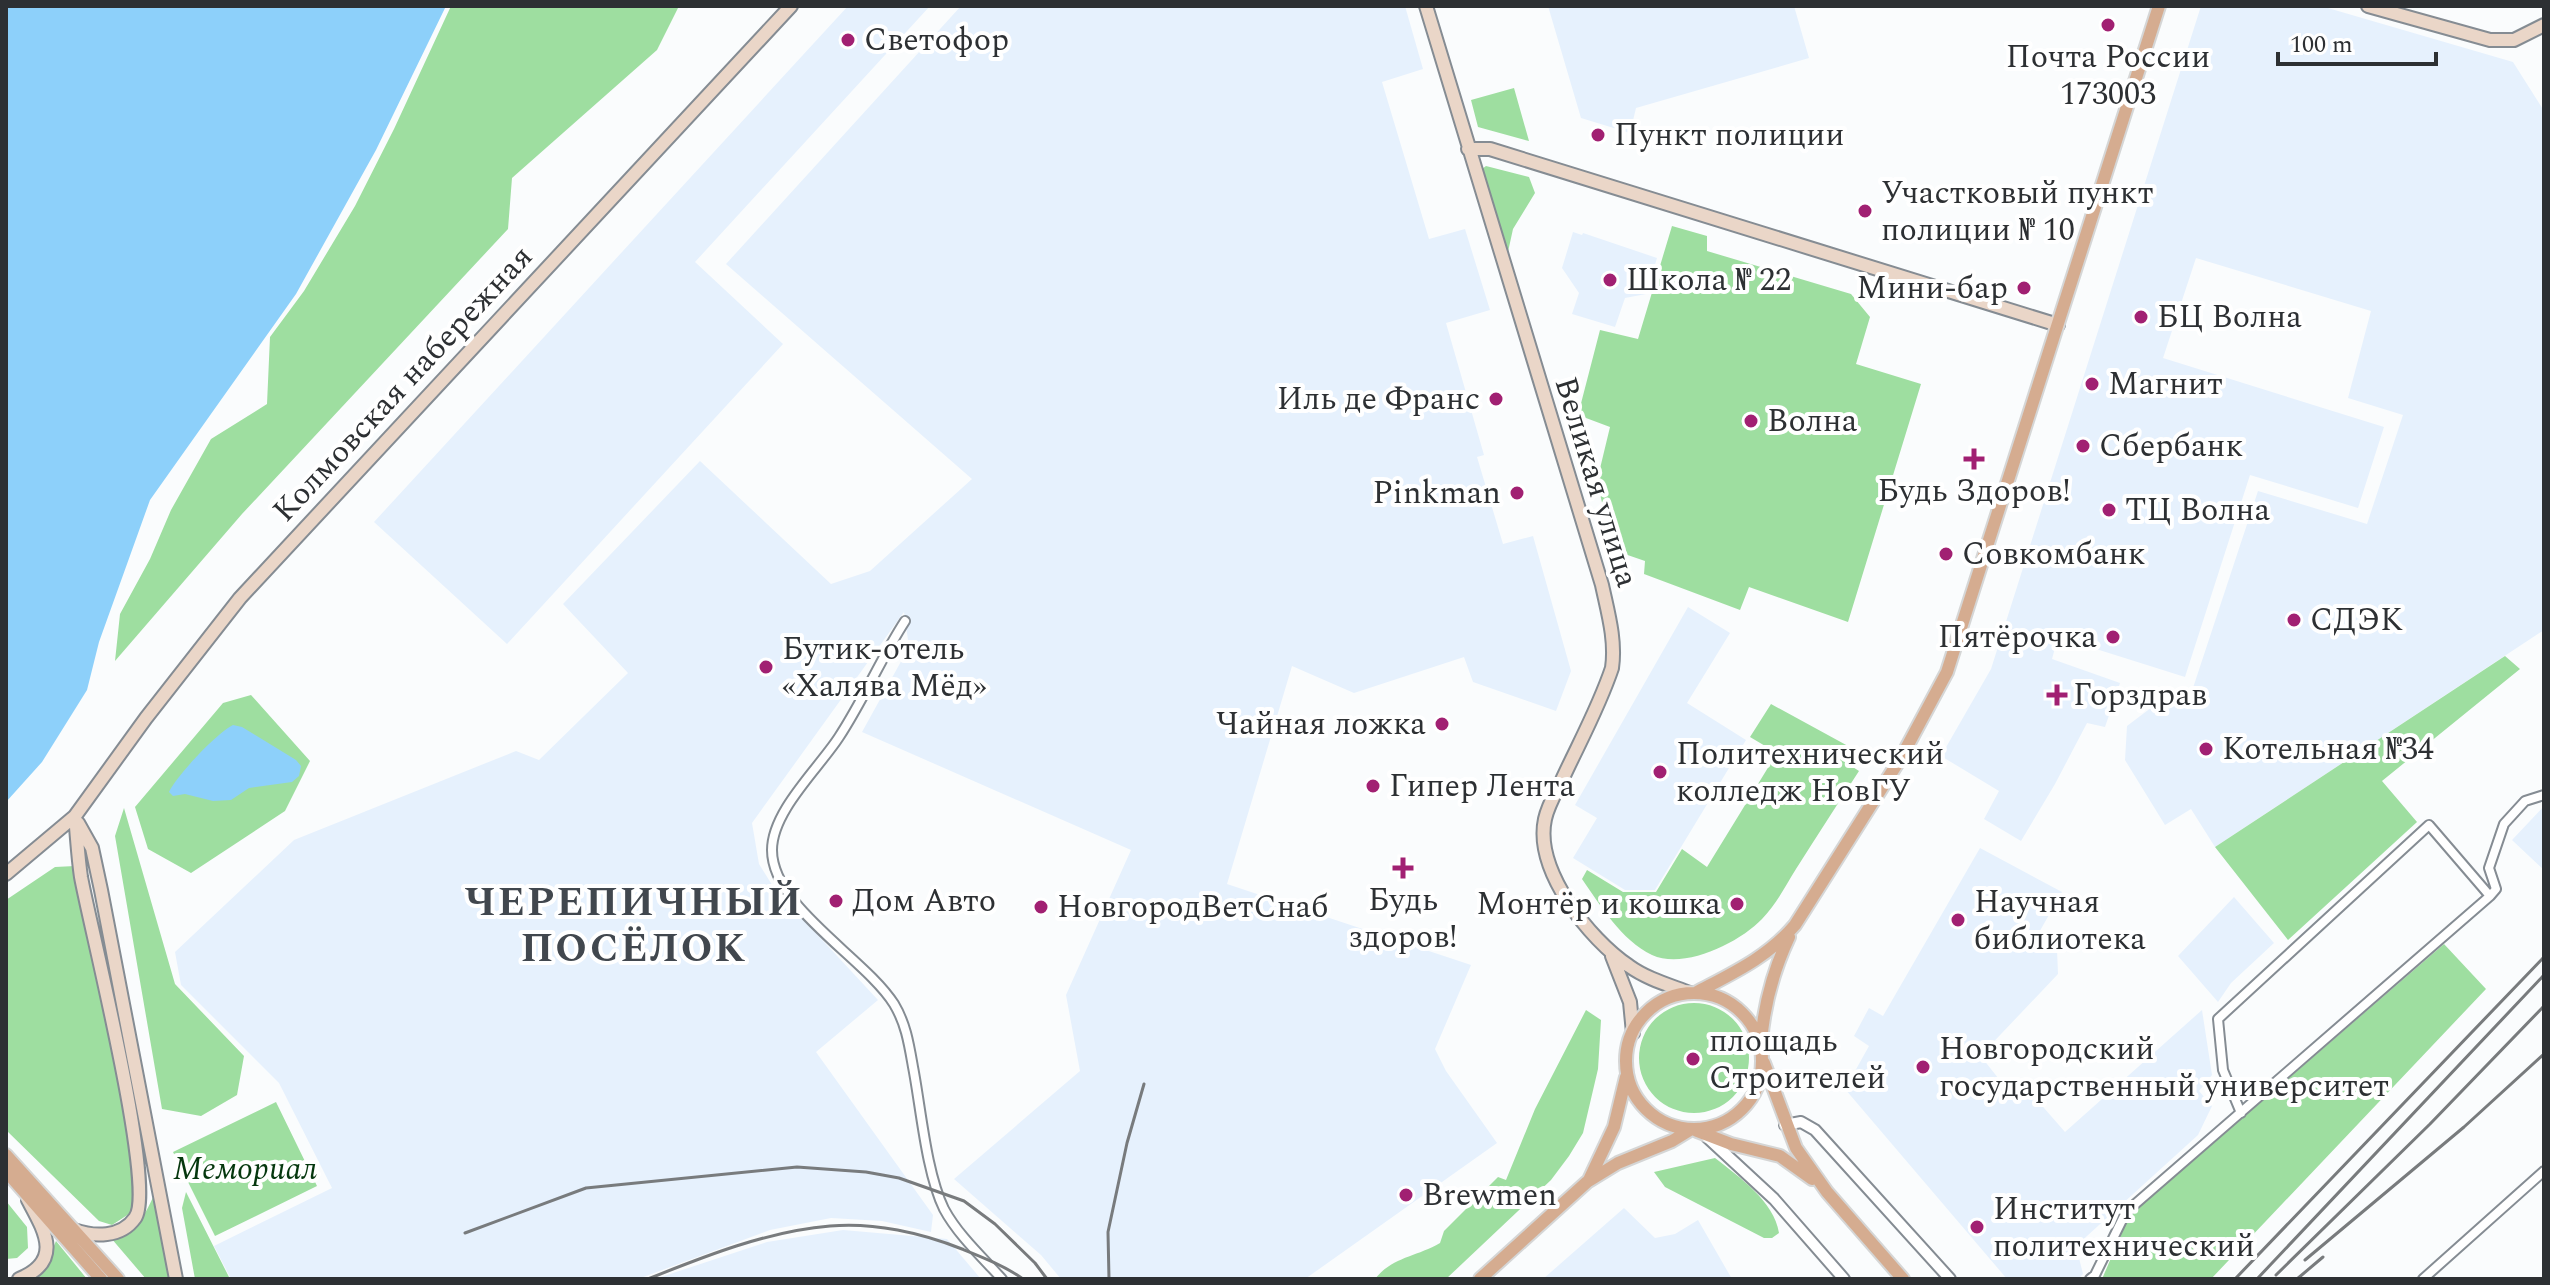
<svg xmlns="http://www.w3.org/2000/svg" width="2550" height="1285" font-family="Spectral,serif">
	<rect width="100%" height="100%" fill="#fafcfd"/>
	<path fill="#e6f1fd" d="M848 6H930L695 262 783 344 507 644 374 522Z
		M961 6H1405L1423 69 1382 82 1429 239 1465 229 1490 310 1446 323 1484 455 1477 457 1503 544 1533 536 1571 671 1556 711 1473 682 1464 657 1354 693 1292 666 1227 884 1471 965 1435 1049 1446 1071 1497 1143 1305 1279H1061L1041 1255 954 1179 1080 1071 1066 995 1131 850 862 732 909 647 904 612 752 823 759 864 774 888 878 1000 816 1052 933 1215 931 1232 882 1221 831 1218 770 1230 638 1279H231L214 1246 332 1188 279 1083 181 985 175 952 294 840 516 751 539 760 628 673 563 604 700 461 831 584 870 571 972 479 726 264Z
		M1548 6H1794L1809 58 1636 108 1630 133 1581 118Z
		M2201 6H2321L2513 62 2544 111V630L2215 847 2191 809 2165 825 2125 760 2127 726 2160 701 2189 700 2258 491 2367 524 2403 415 2348 398 2371 311 2196 258 2163 358 2384 427 2358 508 2250 475 2185 677 2058 637 2052 659 2120 683 2105 727 2087 723 2055 784 2021 841 1984 819 1999 791 1941 756 1991 669Z
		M1573 232 1582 235 1583 233 1657 258 1646 294 1625 298 1615 327 1572 314 1579 293 1562 268Z
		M1688 607 1730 633 1687 703 1746 740 1655 890H1625L1573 858 1597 818 1575 805Z
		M2544 806V870L2512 840Z
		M1980 848 2062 892 2037 936 2057 949 2058 974 1983 1053V1059L2018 1103 2030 1092 2065 1132 2202 1010 2212 1075 2199 1091 2212 1106 2198 1135 2076 1246 2083 1274 2078 1279H2007L1845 1089 1869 1046 1854 1036 1869 1008 1883 1016Z
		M2234 897 2274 943 2231 983 2218 1002 2178 956Z
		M1624 1208 1655 1238 1675 1234 1698 1220 1732 1279H1543Z
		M843 1230 947 1239 981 1279H655L767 1242Z"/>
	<path fill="#9edea0" d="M451 6H679L657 50 512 178 508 229 242 514 115 661 120 614 150 559 171 510 211 439 267 404 270 337 304 291 355 206 394 129Z
		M1514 88 1529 141 1478 127 1471 100Z
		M1486 166 1529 177 1535 193 1513 229 1506 261 1481 175 1482 169Z
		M1672 226 1707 236V251L1851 294 1870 317 1856 364 1921 384 1848 622 1749 587 1740 610 1644 574 1645 561 1613 550 1597 481 1610 427 1578 415 1600 330 1638 339Z
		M2505 656 2520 669 2382 781 2417 822 2288 940 2215 847Z
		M251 695 310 761 285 811 191 873 148 849 135 807 223 703Z
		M1771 704 1848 746 1842 760 1859 771C1838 803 1817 836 1796 869 1786 885 1776 905 1762 919 1739 943 1684 970 1652 955 1621 940 1601 906 1582 879L1587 870 1623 892H1656L1682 849 1707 867 1777 753 1750 737Z
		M124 808 175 984 244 1056 237 1095 201 1116 162 1109 115 836Z
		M75 866 132 1151 136 1194 132 1212 112 1225 99 1221 6 1130V900L55 867Z
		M2444 944 2486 989 2211 1279H2102L2129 1216Z
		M1639 1058a55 55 0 1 1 110 0a55 55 0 1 1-110 0Z
		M1586 1010 1601 1020 1598 1069 1583 1133 1569 1156 1551 1180 1446 1279H1375C1392 1257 1416 1257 1440 1243L1444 1231 1498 1177 1506 1180 1535 1109Z
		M276 1102 317 1186 215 1236 173 1152Z
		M1715 1158C1739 1177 1774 1201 1779 1233L1772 1238H1764L1665 1187 1654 1172Z
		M186 1192 230 1279H195L182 1208Z
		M154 1195 173 1279H146L111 1238C137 1227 143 1220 154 1195Z
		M6 1201 27 1227 28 1248 17 1258 6 1259Z
		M56 1241 87 1279H29L43 1271Z"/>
	<path fill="#8dd0fa" d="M6 6H446L376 150 296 294 150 500 99 642 87 690 42 762 6 802Z
		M233 725 242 727 296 760 301 766 299 776 292 782 249 788 231 800 213 801 185 794 173 796 169 792C176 776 218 732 233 725Z"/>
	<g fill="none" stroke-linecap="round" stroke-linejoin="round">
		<defs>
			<path id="minor" d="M905 621C881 658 864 699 839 737 819 768 772 811 772 850 772 907 865 958 894 1004 906 1024 909 1044 913 1067 921 1108 926 1172 944 1209 958 1235 982 1257 1002 1279
				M2241 1113 2223 1070 2218 1019 2429 825 2490 896
				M2090 1279 2095 1275 2126 1212 2490 896 2496 889 2489 868 2504 824 2525 801 2544 795
				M2423 1279 2544 1171"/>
			<path id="tertiary" d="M1785 1125 1801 1122 1815 1130 1950 1279
				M1707 1137 1774 1199 1844 1279"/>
			<path id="secondary" d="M1426 6 1602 585C1608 613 1616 640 1612 668 1599 707 1579 743 1562 780 1556 792 1548 805 1545 819 1534 870 1589 939 1629 966 1647 979 1669 985 1690 993
				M2368 6 2490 40H2514L2544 25
				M1468 149H1490L2058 325
				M78 823 92 848 101 890 176 1279
				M6 874 75 816 146 718 240 598 791 6
				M1612 956 1630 1002 1633 1033
				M74 1230C94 1237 121 1238 135 1218 157 1189 90 927 81 877 78 857 77 836 75 816
				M19 1279C64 1261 44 1230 28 1200"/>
			<path id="primary" d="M1697 992C1733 973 1768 957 1795 925L1902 756 1947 672 2159 6
				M1626 1061a68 68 0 1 1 136 0a68 68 0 1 1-136 0Z
				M1761 1042C1764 1005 1773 971 1789 937
				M1764 1063 1796 1148 1827 1192 1903 1279
				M1697 1131 1731 1144 1780 1156 1812 1179
				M6 1155 118 1279
				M6 1171 101 1279
				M1589 1180 1614 1127 1626 1077
				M1480 1279 1587 1182 1618 1163 1672 1141 1690 1130"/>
		</defs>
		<use href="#minor" stroke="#858c93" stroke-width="12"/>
		<use href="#tertiary" stroke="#858c93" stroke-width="14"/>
		<use href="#secondary" stroke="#858c93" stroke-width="16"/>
		<use href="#primary" stroke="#d5d6d6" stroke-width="16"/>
		<use href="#minor" stroke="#fff" stroke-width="8"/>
		<use href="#tertiary" stroke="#fff" stroke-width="10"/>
		<use href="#secondary" stroke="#ead6c8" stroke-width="12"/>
		<use href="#primary" stroke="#d5ac90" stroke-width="12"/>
		<path stroke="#787b7d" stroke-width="3" d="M465 1233 586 1188 797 1167 866 1172 899 1178 964 1201 995 1224 1035 1263 1047 1279
			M2305 1260 2464 1127 2544 1054
			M2276 1275 2430 1124 2544 1006
			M648 1279C705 1256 768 1231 830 1226 874 1222 922 1233 962 1249 982 1257 1005 1266 1023 1279
			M1109 1279 1108 1232 1127 1143 1144 1084
			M2235 1279 2544 957
			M2257 1279 2544 975
			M2297 1279 2323 1257"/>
	</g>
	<g fill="#a12072" stroke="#fff" stroke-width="3">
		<circle cx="2108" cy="25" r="8"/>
		<circle cx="848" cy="40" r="8"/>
		<circle cx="1598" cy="135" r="8"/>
		<circle cx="1865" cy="211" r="8"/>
		<circle cx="1610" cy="280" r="8"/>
		<circle cx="2024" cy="288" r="8"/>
		<circle cx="2141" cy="317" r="8"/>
		<circle cx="2092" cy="384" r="8"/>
		<circle cx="1496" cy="399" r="8"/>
		<circle cx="1751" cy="421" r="8"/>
		<circle cx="2083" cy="446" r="8"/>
		<path d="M1970 447h8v8h8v8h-8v8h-8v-8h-8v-8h8z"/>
		<circle cx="1517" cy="493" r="8"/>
		<circle cx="2109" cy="510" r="8"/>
		<circle cx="1946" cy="554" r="8"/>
		<circle cx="2294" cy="620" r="8"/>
		<circle cx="2113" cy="637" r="8"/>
		<circle cx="766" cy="667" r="8"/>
		<path d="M2053 683h8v8h8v8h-8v8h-8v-8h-8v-8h8z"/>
		<circle cx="1442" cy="724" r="8"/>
		<circle cx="2206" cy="749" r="8"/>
		<circle cx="1660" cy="772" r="8"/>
		<circle cx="1373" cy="786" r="8"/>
		<path d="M1399 856h8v8h8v8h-8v8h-8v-8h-8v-8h8z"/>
		<circle cx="836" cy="901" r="8"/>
		<circle cx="1737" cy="904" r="8"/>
		<circle cx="1041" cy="907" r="8"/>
		<circle cx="1958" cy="920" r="8"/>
		<circle cx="1693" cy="1059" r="8"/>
		<circle cx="1923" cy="1067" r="8"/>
		<circle cx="1406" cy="1195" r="8"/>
		<circle cx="1977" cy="1227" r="8"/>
	</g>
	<g text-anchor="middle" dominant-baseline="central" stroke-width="8" stroke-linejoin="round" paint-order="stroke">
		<g font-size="32" fill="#2d3033" stroke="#fff" text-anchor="start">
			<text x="864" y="40">Светофор</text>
			<text x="2108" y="57" text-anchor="middle">Почта России<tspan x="2108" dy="37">173003</tspan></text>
			<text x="1614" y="135">Пункт полиции</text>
			<text x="1881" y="193">Участковый пункт<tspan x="1881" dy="37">полиции № 10</tspan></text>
			<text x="1626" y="280">Школа № 22</text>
			<text x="2008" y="288" text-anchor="end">Мини-бар</text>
			<text x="2157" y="317">БЦ Волна</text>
			<text x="2108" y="384">Магнит</text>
			<text x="1480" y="399" text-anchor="end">Иль де Франс</text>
			<text x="1767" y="421">Волна</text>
			<text x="2099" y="446">Сбербанк</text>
			<text x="1974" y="491" text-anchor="middle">Будь Здоров!</text>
			<text x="1501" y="493" text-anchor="end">Pinkman</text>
			<text x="2125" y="510">ТЦ Волна</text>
			<text x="1962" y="554">Совкомбанк</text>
			<text x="2310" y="620">СДЭК</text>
			<text x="2097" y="637" text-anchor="end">Пятёрочка</text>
			<text x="782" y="649">Бутик-отель<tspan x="782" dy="37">«Халява Мёд»</tspan></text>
			<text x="2073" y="695">Горздрав</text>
			<text x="1426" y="724" text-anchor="end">Чайная ложка</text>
			<text x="2222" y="749">Котельная №34</text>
			<text x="1676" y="754">Политехнический<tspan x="1676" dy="37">колледж НовГУ</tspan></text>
			<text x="1389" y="786">Гипер Лента</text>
			<text x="1403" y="900" text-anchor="middle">Будь<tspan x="1403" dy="37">здоров!</tspan></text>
			<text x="852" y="901">Дом Авто</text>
			<text x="1974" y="902">Научная<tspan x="1974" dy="37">библиотека</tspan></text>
			<text x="1721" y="904" text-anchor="end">Монтёр и кошка</text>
			<text x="1057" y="907">НовгородВетСнаб</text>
			<text x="1709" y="1041">площадь<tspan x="1709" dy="37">Строителей</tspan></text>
			<text x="1939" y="1049">Новгородский<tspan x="1939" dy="37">государственный университет</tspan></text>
			<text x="1422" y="1195">Brewmen</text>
			<text x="1993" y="1209">Институт<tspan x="1993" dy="37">политехнический</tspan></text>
		</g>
		<g font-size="32" fill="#2d3033" stroke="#fff">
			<text transform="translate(403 384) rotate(-47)">Колмовская набережная</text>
			<text transform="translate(1596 482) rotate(73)">Великая улица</text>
		</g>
		<g font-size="32" font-style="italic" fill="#05370e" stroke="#fff">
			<text x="245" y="1169">Мемориал</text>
		</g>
		<g font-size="40" font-weight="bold" letter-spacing="2" fill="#41474e" stroke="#fff">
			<text x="634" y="903">ЧЕРЕПИЧНЫЙ<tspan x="634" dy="46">ПОСЁЛОК</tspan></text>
		</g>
	</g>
	<rect width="2550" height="1285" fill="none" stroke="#2d3033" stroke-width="16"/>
	<path d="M2278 52v12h158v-12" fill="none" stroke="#2d3033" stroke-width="4"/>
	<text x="2290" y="52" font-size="24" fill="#2d3033" stroke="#ffffff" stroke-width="6" paint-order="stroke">100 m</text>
</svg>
